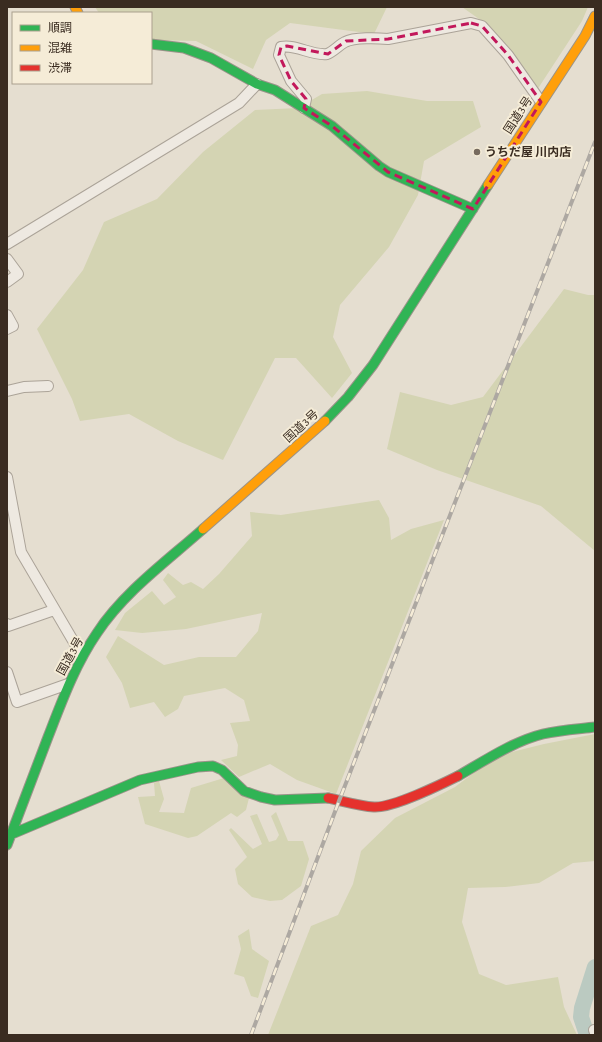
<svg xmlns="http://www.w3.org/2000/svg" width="602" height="1042" font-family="'Crimson Pro','Noto Sans JP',serif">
	<rect width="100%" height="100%" fill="#e5ded0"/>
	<path fill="#d4d4b3" d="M95 7H387L374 34 290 23 266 40 253 69 196 41 151 40V13H99Z
		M462 7H588L582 21 537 90 525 73 522 66 489 26Z
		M367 91 427 101H473L481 127 424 161 418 195 389 247 340 305 333 337 352 373 332 398 296 358H275L223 460 178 441 129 414 80 421 72 399 37 329 83 270 104 222 157 199 203 152 255 110 298 108 322 94Z
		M564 289 588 295H595V551L541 506 437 470 387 449 400 392 451 405 483 397Z
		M379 500 389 518 391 540 411 529 444 520 336 794 297 780 270 764 239 777 221 760 237 756 238 745 230 723 250 721 244 700 225 688 184 696 178 709 165 717 154 702 130 708 122 683 106 657 118 636 164 665 199 657H236L258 631 262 613 186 629 142 633 115 630 125 613 152 591 164 605 176 597 163 580 168 573 183 585 191 582 203 589 219 574 252 536 250 512 281 515Z
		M595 734V861L573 863 539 883 505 887 468 888 462 922 479 974 506 985 558 977 564 1007 577 1035H268L311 926 338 915 353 884 361 851 395 818 455 787 496 756 544 744Z
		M224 778 249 798 246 810 237 817 231 813 197 836 188 838 145 824 138 797 155 796 154 783 159 781 164 799 159 812 184 813 191 788Z
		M276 812 288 841H303L309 859 301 886 282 900 270 901 252 897 238 884 235 869 247 857 229 830 231 828 253 849 262 844 250 816 257 814 269 842 276 840 279 835 271 816Z
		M249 929 252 949 269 961 258 998 251 996 244 977 234 974 241 949 238 936Z"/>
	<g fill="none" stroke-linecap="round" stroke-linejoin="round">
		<path stroke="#bbcac1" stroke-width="16" d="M587 1035 581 1017 582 1008 595 967"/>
		<defs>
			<path id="street" d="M304 108 306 99 291 81 279 55 281 47C296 44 312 56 327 54 333 52 339 45 345 42 354 37 378 38 388 39L471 23 482 26 508 55 541 102
				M7 244 239 103 257 84
				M7 259 18 274 7 282
				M7 315 13 326 7 329
				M7 391 24 387 48 386
				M7 477 21 552 82 656
				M7 624 8 626 54 610
				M7 672 17 702 68 684
				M594 1030 595 1033"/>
			<path id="fast" d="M151 44 184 48 211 58 257 84 275 90 332 126 379 166 388 172 473 209
				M325 421 348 397 373 365 488 185
				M458 776C484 761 514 741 543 734 560 730 578 729 595 727
				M12 834 140 780 198 767 213 766 222 770 244 791 261 797 275 800 328 798
				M7 845C21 809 34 773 48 737 62 701 75 665 97 633 124 592 167 561 203 529"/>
			<path id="slow" d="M75 7 78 13
				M488 185 585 36 595 16
				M203 529 325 421"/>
			<path id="jam" d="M328 798C343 801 359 806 374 807 392 808 440 785 458 776"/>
		</defs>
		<use href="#street" stroke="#aba398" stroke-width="12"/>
		<use href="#fast" stroke="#9a9389" stroke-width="11"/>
		<use href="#slow" stroke="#9a9389" stroke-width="11"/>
		<use href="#jam" stroke="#9a9389" stroke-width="11"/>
		<use href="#street" stroke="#eee9e1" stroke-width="10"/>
		<use href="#fast" stroke="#30b455" stroke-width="9"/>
		<use href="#slow" stroke="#ff9f0a" stroke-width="9"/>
		<use href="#jam" stroke="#e5322d" stroke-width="9"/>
		<defs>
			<path id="rail" d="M251 1035 339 801 595 142"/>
		</defs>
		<use href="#rail" stroke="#ada8a2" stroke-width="4"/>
		<use href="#rail" stroke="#f5ecd7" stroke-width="2.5" stroke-dasharray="8" stroke-linecap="butt"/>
	</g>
	<path fill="none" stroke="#c2185b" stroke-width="3" stroke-dasharray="8 5" stroke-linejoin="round" d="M471 23 482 26 508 55 541 102 473 209 388 172 332 126 304 108 306 99 291 81 279 55 281 47 287 46 328 54 346 41 388 39Z"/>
	<circle fill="#766a5e" stroke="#f5ecd7" stroke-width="1.5" cx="477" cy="152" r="4"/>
	<g text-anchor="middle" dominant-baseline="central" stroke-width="4" stroke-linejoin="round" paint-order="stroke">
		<g font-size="12" fill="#3a2c21" stroke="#f5ecd7">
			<text transform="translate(518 115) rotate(-57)">国道3号</text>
			<text transform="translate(301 426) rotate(-42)">国道3号</text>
			<text transform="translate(70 656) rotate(-61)">国道3号</text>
		</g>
		<g font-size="12" font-weight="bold" fill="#3a2c21" stroke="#f5ecd7" text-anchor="start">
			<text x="485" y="152">うちだ屋 川内店</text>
		</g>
	</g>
	<rect width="602" height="1042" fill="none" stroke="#3a2c21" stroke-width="16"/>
	<rect x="12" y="12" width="140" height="72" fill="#f5ecd7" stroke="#aa9f8e"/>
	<rect x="20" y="25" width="20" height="6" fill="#30b455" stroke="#aa9f8e"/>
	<text x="48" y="32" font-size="12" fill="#3a2c21">順調</text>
	<rect x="20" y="45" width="20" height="6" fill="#ff9f0a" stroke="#aa9f8e"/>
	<text x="48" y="52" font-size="12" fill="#3a2c21">混雑</text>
	<rect x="20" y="65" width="20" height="6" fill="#e5322d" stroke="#aa9f8e"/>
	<text x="48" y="72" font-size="12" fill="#3a2c21">渋滞</text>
</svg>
